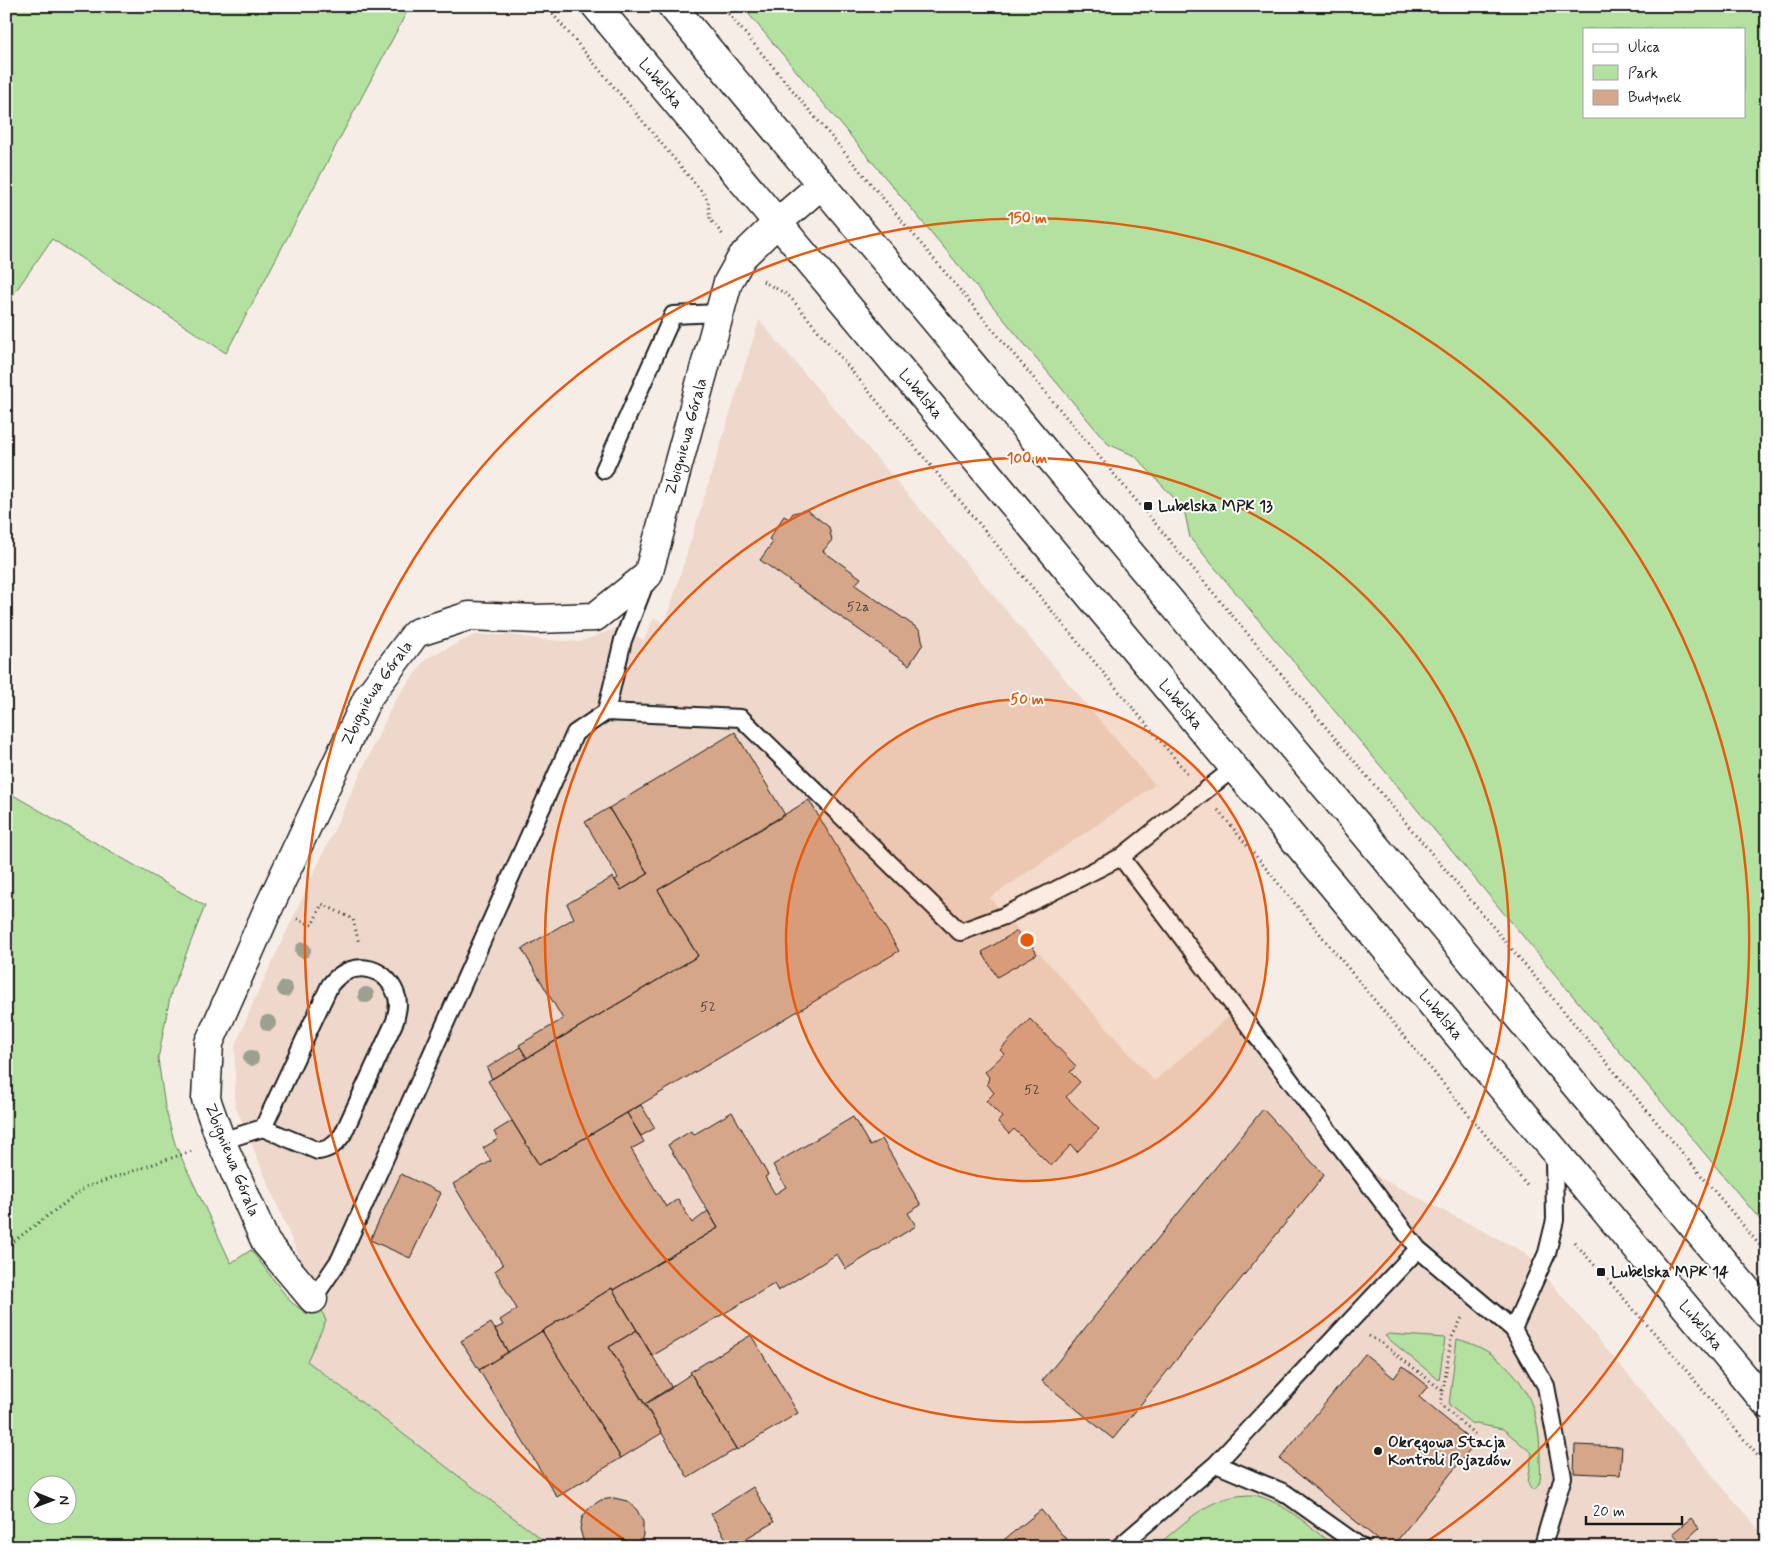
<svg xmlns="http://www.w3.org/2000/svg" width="1773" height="1553" font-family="Mynerve,sans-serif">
	<rect width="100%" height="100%" fill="#f7ede7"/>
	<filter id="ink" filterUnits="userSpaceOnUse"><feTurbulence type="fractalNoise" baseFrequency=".02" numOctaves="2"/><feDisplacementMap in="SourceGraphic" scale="10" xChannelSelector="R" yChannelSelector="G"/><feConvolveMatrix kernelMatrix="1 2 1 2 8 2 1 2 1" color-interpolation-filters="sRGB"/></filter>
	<g filter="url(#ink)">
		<path fill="#edd8cb" d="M759 320 1155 785 990 898 1154 1081 1230 1016 1355 1165 1526 1253 1767 1540V1547H552L307 1361 326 1321 235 1105V1047L254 1001 395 700 427 658 475 635H513L536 639 579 642 617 628 644 640 654 618 665 624Z"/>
		<path fill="#b3e19f" stroke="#687e5e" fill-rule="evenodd" d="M6 6H410L226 353 52 239 6 305Z
			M742 6H1420L1431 13 1459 6H1767V1228L1190 538 1184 509 1135 456 1108 444ZM1584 29H1744V116H1584Z
			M6 791 205 906 171 992 158 1059 165 1107 175 1144 231 1263 251 1250 290 1301 307 1314 321 1309 326 1321 307 1361 552 1547H6ZM38 1486H68V1516H38Z
			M1389 1334 1445 1338 1439 1380 1385 1336Z
			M1457 1339C1516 1355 1541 1401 1540 1459 1540 1469 1543 1483 1535 1489H1531L1528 1483 1532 1453 1503 1429 1471 1423 1449 1405Z
			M1255 1495C1286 1503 1310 1527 1335 1547H1162L1161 1542C1192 1517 1212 1494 1255 1495Z"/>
		<path fill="#d6a689" stroke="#1c1c1c" d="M807 510 829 527 832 540 823 551 861 578 855 585 920 630 923 644 909 665 760 560 773 542 769 539 784 516 789 519 793 513Z
			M735 732 785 815 658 890 698 956 527 1058 519 1045 563 1019 522 949 574 918 567 904 613 877 621 890 648 874 609 808Z
			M809 800 899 951 539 1165 488 1081 698 956 658 890Z
			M609 808 648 874 621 890 615 880 618 878 585 822Z
			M1017 931 1021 939 1026 936 1037 954 997 977 982 952Z
			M1030 1019 1076 1066 1070 1072 1080 1082 1066 1097 1099 1129 1077 1152 1071 1145 1051 1166 1014 1129 1009 1134 998 1122 1002 1117 986 1101 994 1093 987 1084 989 1077 985 1072 1004 1054 1000 1050Z
			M520 1047 527 1058 492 1079 487 1068Z
			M641 1105 655 1128 641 1136 627 1113Z
			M1263 1109 1324 1175 1113 1439 1042 1381Z
			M732 1112 768 1175 765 1177 775 1194 786 1187 773 1165 853 1117 870 1146 882 1139 921 1205 908 1213 916 1226 846 1269 837 1254 778 1291 774 1284 652 1356 613 1290 718 1228 668 1145 691 1131 693 1135Z
			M627 1113 644 1142 631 1149 666 1207 678 1199 692 1223 708 1211 718 1228 613 1290 612 1288 508 1352 495 1329 503 1325 500 1320 517 1309 495 1271 503 1265 453 1184 491 1161 483 1148 498 1139 494 1132 512 1121 539 1165Z
			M401 1174 441 1193 410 1258 370 1240Z
			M612 1288 637 1330 609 1347 662 1433 621 1458 542 1331Z
			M491 1323 508 1352 479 1370 461 1341Z
			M637 1330 672 1388 645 1404 609 1347Z
			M542 1331 621 1458 557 1497 479 1370Z
			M751 1335 798 1413 737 1450 690 1372Z
			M1365 1354 1394 1378 1403 1366 1428 1386 1419 1397 1475 1443 1392 1547H1387L1280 1459Z
			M691 1374 736 1449 688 1478 645 1404Z
			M1575 1445 1622 1447 1620 1475 1574 1473Z
			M753 1487 774 1522 731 1547 711 1514Z
			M614 1498 627 1501 637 1510 643 1522V1535L639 1547H585L580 1529 582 1518 590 1507 601 1500Z
			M1041 1510 1073 1547H995Z
			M1691 1518 1699 1528 1682 1544 1673 1533Z"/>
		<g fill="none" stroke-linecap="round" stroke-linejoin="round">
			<defs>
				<path id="service" d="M604 470 673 315 719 313
					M606 712 623 640 646 581
					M1234 768 1121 857 1418 1249 1513 1329 1546 1386 1563 1477 1544 1542 1546 1547
					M221 1141 263 1128 330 985C349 960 384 963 396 994 400 1003 397 1012 395 1021L343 1134C336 1144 331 1149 318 1151L263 1128
					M313 1299 340 1259 575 733 606 712 741 718 960 932 1004 916 1121 857
					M1513 1329 1547 1253 1555 1220 1554 1158 1551 1151
					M1216 1464 1285 1493 1361 1547
					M1119 1547 1216 1464 1418 1249"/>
				<g id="minor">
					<path id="s1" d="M313 1299 266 1243 221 1141 206 1099 209 1043 269 907 368 697 416 633 469 616 536 619 595 617 648 575 728 282 742 257 777 223 822 184"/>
				</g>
				<g id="secondary">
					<path id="s2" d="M596 6 1767 1404"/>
					<path d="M672 6 1767 1314"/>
				</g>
			</defs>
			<use href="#service" stroke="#1c1c1c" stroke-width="20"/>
			<use href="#minor" stroke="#1c1c1c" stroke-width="31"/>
			<use href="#secondary" stroke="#1c1c1c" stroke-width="31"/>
			<path stroke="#1c1c1c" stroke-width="3" stroke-dasharray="1 4" stroke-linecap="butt" d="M546 6 703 193 708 201 710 219 723 235
				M722 6 1767 1254
				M763 281C773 288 782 290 791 298L1187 773
				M1218 810 1529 1188
				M297 919 312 925 322 904 353 919 359 944
				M1574 1242 1665 1345 1767 1467
				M6 1247 86 1187 192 1151
				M1369 1336 1383 1344 1443 1391 1441 1405 1477 1436
				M1443 1391 1451 1339 1462 1318"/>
			<use href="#service" stroke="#fff" stroke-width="16"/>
			<use href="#minor" stroke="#fff" stroke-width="28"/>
			<use href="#secondary" stroke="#fff" stroke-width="28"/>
		</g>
		<g fill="#9ca091">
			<circle cx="303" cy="950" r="8"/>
			<circle cx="285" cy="989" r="8"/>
			<circle cx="366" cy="995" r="8"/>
			<circle cx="268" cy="1023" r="8"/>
			<circle cx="251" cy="1058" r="8"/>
		</g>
	</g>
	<circle cx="1027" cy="940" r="241" fill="#e8590c" fill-opacity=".12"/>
	<g fill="none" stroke="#e8590c" stroke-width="2.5">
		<circle cx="1027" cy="940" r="241"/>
		<circle cx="1027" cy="940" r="482"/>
		<path d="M634 1546A722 722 0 1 1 1420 1546"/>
	</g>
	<g fill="#1c1c1c" stroke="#fff" stroke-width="2">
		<rect x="1143" y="501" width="10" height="10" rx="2.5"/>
		<rect x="1596" y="1267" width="10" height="10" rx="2.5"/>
		<circle cx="1378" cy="1451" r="5"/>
	</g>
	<g text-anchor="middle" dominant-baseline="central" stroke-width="4" stroke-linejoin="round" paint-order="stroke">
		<g font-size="14" fill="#4a3e37">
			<text x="858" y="607">52a</text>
			<text x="708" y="1007">52</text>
			<text x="1032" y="1090">52</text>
		</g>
		<g font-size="16" fill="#1c1c1c" stroke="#fff">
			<text stroke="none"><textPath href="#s2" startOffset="101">Lubelska</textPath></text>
			<text stroke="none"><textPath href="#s2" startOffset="506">Lubelska</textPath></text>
			<text stroke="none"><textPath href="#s1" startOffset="1139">Zbigniewa Górala</textPath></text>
			<text stroke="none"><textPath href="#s1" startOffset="674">Zbigniewa Górala</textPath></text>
			<text stroke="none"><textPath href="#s2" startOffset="911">Lubelska</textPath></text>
			<text stroke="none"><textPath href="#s2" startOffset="1316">Lubelska</textPath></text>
			<text transform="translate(232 1160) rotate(68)">Zbigniewa Górala</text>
			<text stroke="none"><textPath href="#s2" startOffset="1721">Lubelska</textPath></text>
		</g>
		<g font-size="16" font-weight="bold" fill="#1c1c1c" stroke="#fff" text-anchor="start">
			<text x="1158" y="506">Lubelska MPK 13</text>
			<text x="1611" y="1272">Lubelska MPK 14</text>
			<text x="1388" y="1442">Okręgowa Stacja<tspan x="1388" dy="18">Kontroli Pojazdów</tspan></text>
		</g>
	</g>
	<circle cx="1027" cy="940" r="8" fill="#e8590c" stroke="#fff" stroke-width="2.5"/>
	<g font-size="15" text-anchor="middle" font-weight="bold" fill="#e8590c" stroke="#fff" stroke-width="4" stroke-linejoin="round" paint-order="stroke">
		<text x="1027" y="223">150 m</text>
		<text x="1027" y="463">100 m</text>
		<text x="1027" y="704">50 m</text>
	</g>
	<rect width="1773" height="1553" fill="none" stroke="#fff" stroke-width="25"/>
	<rect x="12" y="12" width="1748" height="1528" fill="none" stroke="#1c1c1c" stroke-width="2" filter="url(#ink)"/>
	<rect x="1583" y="28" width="162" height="90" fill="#ffffff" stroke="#a4a4a4"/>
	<rect x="1593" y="44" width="25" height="8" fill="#ffffff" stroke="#a4a4a4"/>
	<text x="1628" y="52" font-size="15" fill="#1c1c1c">Ulica</text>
	<rect x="1593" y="65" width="25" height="15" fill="#b3e19f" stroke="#a4a4a4"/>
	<text x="1628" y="78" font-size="15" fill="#1c1c1c">Park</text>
	<rect x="1593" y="90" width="25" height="15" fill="#d6a689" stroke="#a4a4a4"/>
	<text x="1628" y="102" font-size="15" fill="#1c1c1c">Budynek</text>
	<g transform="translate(52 1500) rotate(91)"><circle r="24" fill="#ffffff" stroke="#a4a4a4"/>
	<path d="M0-4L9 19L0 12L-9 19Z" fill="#1c1c1c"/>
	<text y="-8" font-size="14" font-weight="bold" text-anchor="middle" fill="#1c1c1c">N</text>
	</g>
	<path d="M1586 1516v8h96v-8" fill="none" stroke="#1c1c1c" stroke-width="2.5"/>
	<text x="1593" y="1516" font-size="15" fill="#1c1c1c" stroke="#ffffff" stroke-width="4" paint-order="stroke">20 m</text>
</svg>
